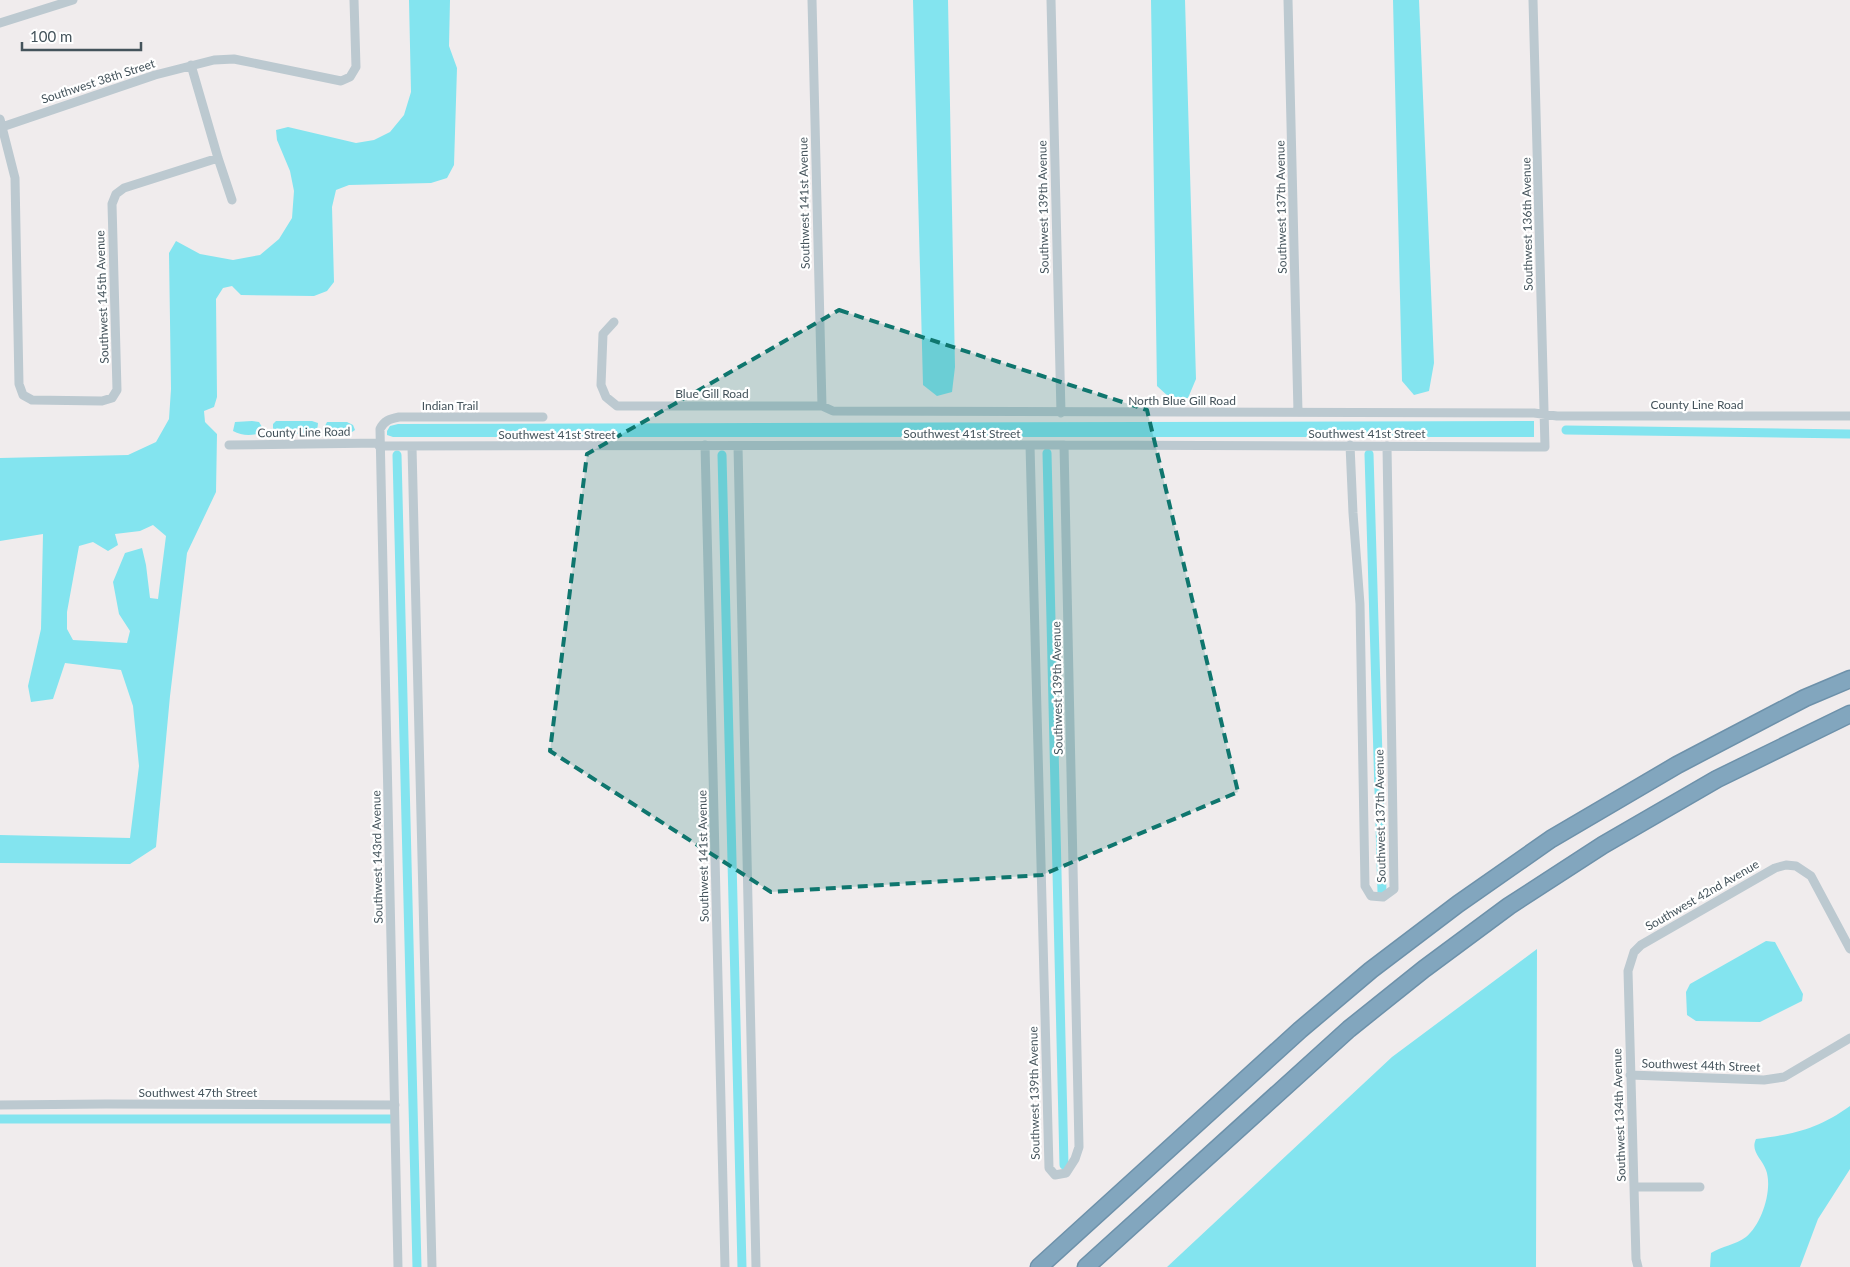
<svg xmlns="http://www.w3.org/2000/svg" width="1850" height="1267" font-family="Lato,sans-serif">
	<rect width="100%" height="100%" fill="#f0eced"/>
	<path fill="#83e4ef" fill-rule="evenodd" d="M409 0H450L449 46 457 68 454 165 447 178 431 183 349 185 336 190 332 207 334 282 327 291 314 296 241 295 232 286 223 288 216 299 217 397 214 407 204 411 205 422 217 434 216 492 187 553 170 696 156 847 130 864 0 863V835L130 838 139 766 133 706 121 670 65 663 53 699 31 702 28 686 41 629 43 534 0 541V458L128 455 156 442 169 419 171 389 169 253 176 241 200 254 233 260 260 255 279 239 292 218 294 191 290 171 277 140 276 130 288 127 356 143 374 140 390 132 404 115 411 92ZM153 525 166 536 158 599 150 598 146 565 142 548 125 553 113 582 119 614 130 631 127 643 73 640 67 629V612L79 546 93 542 108 551 118 545 115 534 140 531Z
		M913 0H948L955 367 952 392 937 396 923 385Z
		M1151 0H1185L1196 379 1188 398H1170L1157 386Z
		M1393 0H1419L1434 363 1429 391 1414 395 1402 381Z
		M252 421 259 422 262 427 261 433C251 436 242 436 233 431L235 422Z
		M276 421H312L318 423 317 432 314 434H278L273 430V424Z
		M1534 421V437H393L387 435V431L390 426 398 424Z
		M327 422H347L353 425 355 430 352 432 329 433 325 426Z
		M1766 941 1775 942 1803 994 1802 1001 1760 1022 1696 1021 1687 1015 1686 992 1690 984Z
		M1537 949 1536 1267H1167L1392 1057Z
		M1850 1106V1169L1818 1219 1800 1267H1710L1711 1253C1722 1246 1735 1245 1746 1237 1762 1224 1773 1189 1766 1170 1762 1159 1750 1151 1756 1139 1795 1134 1818 1129 1850 1106Z"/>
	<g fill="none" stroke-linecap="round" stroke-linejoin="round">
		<path stroke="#83e4ef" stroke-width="9" d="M1566 430 1850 434
			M1047 453 1064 1165
			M1369 454 1382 892
			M397 455 417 1267
			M722 455 742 1267
			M0 1119H390"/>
		<defs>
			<path id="motorway" d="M1039 1267 1300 1030 1371 970 1458 904 1551 839 1677 765 1805 698 1850 679
				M1086 1267 1349 1029 1424 969 1509 906 1603 845 1717 779 1850 714"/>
		</defs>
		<use href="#motorway" stroke="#6d91aa" stroke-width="19"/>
		<path stroke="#bcc9d0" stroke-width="9" d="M812 0 822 406
			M1051 0 1061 413
			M1288 0 1298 412
			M0 23 73 0
			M191 65 218 158 232 200
			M0 119 15 178 19 384 23 395 32 400 102 401 112 398 117 390 112 204 116 194 124 188 218 158
			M2 127 155 75 214 60 234 59 341 81 350 77 356 67 354 0
			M614 322 603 334 601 385 606 397 617 406H822L833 411 1534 413 1557 416H1850
			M229 445 379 443
			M705 445 725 1267
			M1030 445 1049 1168 1055 1175 1066 1173 1075 1159 1079 1147 1064 445
			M1350 445 1353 513 1360 604 1365 886 1371 896 1383 897 1394 889 1387 446
			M379 446 1064 445 1545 447 1533 0
			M738 446 756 1267
			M412 447 432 1267
			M1630 1075 1764 1080 1784 1077 1850 1038
			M0 1105 106 1104 395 1105
			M1634 1187H1700
			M398 1267 380 429C384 421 389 419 399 417H543
			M1638 1267 1636 1259 1628 971 1634 952 1641 945 1775 868 1786 865 1796 866 1811 876 1850 949"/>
		<use href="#motorway" stroke="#82a6be" stroke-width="16"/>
	</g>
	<path fill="#0f766e" fill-opacity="0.2" stroke="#0f766e" stroke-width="4" stroke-dasharray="10 6" stroke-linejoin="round" d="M839 310 1147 410 1238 792 1042 875 771 892 550 751 587 454Z"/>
	<g text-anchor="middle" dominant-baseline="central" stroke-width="4.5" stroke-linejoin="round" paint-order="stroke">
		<g font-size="12" fill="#44535b" stroke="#fff">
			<text transform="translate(98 81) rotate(-18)">Southwest 38th Street</text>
			<text transform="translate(804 203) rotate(-91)">Southwest 141st Avenue</text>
			<text transform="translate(1043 207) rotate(-91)">Southwest 139th Avenue</text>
			<text transform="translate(1281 207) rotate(-91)">Southwest 137th Avenue</text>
			<text transform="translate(1527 224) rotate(-91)">Southwest 136th Avenue</text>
			<text transform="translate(102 297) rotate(-92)">Southwest 145th Avenue</text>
			<text x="712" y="393">Blue Gill Road</text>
			<text x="1182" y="400">North Blue Gill Road</text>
			<text x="1697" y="404">County Line Road</text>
			<text x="450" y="405">Indian Trail</text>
			<text transform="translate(304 432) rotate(-1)">County Line Road</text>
			<text x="962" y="433">Southwest 41st Street</text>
			<text x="1367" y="433">Southwest 41st Street</text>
			<text x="557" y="434">Southwest 41st Street</text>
			<text transform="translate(1057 688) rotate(-91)">Southwest 139th Avenue</text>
			<text transform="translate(1380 816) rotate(-91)">Southwest 137th Avenue</text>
			<text transform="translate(703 856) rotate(-91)">Southwest 141st Avenue</text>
			<text transform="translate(377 857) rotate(-91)">Southwest 143rd Avenue</text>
			<text transform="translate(1702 895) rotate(-30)">Southwest 42nd Avenue</text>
			<text transform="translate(1701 1065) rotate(2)">Southwest 44th Street</text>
			<text x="198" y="1092">Southwest 47th Street</text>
			<text transform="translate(1034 1093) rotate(-91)">Southwest 139th Avenue</text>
			<text transform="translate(1619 1115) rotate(-92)">Southwest 134th Avenue</text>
		</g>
	</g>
	<path d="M22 42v8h119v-8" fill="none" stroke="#44535b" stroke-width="2.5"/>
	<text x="30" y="42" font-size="15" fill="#44535b" stroke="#ffffff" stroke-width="4" paint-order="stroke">100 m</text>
</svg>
